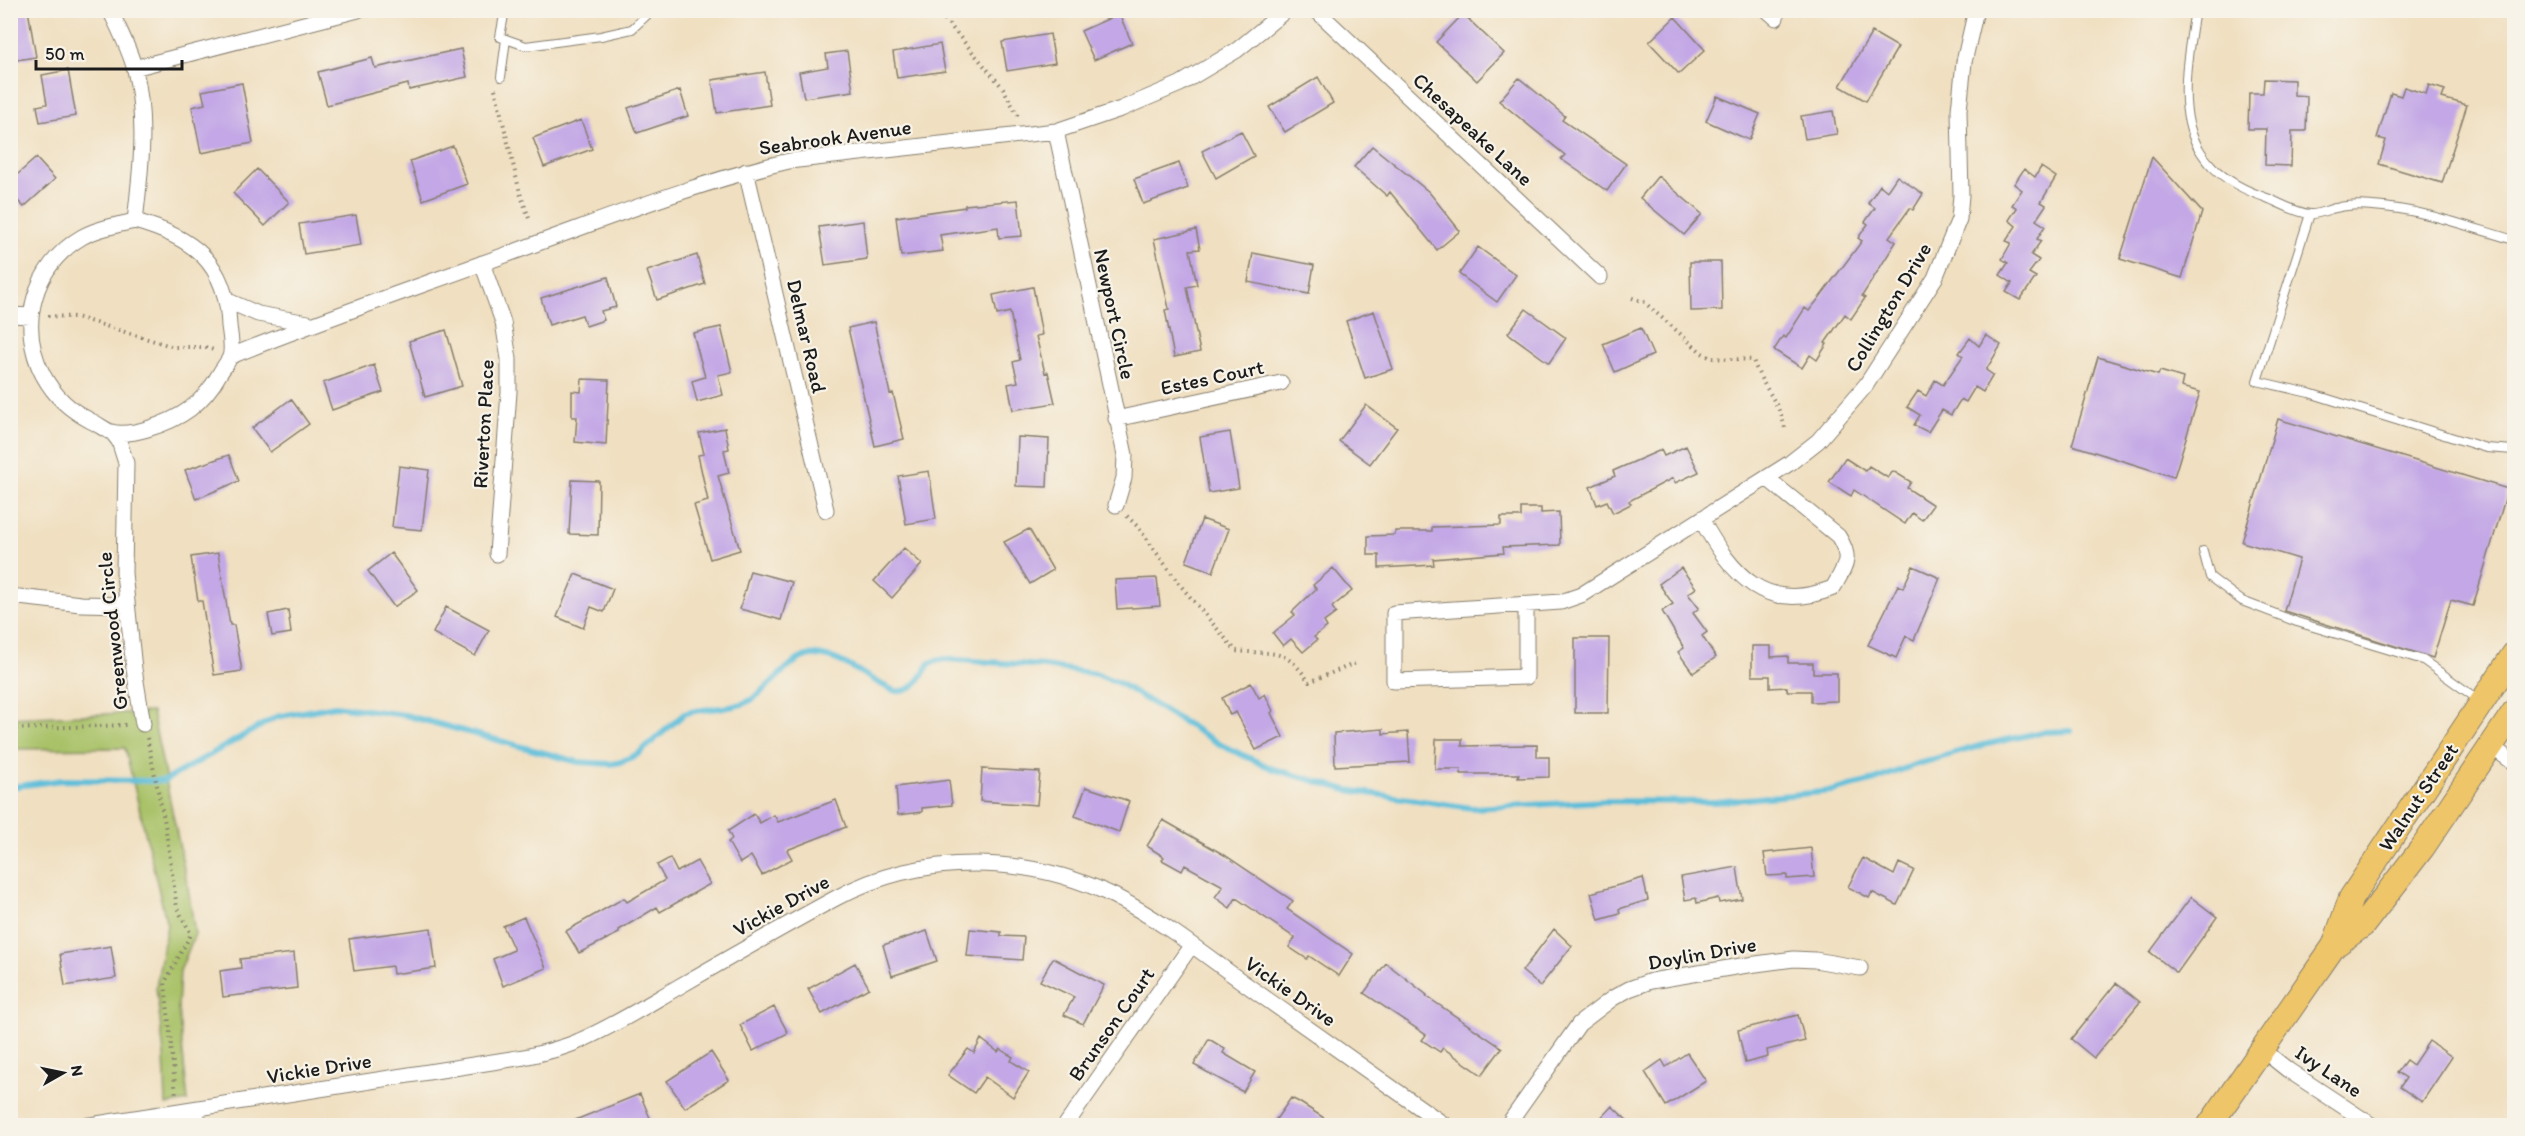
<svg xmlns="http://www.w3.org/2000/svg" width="2525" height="1136" font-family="Itim,sans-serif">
	<rect width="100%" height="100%" fill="#f7f3e8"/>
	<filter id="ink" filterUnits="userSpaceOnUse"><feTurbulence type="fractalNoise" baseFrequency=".0167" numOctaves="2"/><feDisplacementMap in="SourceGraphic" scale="12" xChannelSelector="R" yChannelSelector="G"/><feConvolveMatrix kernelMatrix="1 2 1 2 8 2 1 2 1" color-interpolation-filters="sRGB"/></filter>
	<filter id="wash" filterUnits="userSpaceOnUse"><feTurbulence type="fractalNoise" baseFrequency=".008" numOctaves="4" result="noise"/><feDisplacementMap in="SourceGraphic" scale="24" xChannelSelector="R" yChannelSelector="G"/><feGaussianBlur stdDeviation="1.35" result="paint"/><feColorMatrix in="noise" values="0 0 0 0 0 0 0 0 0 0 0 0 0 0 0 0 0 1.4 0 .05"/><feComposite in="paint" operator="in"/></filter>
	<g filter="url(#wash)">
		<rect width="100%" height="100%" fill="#f0dfc0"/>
		<path fill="#a8c166" stroke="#626e41" stroke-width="1.5" d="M152 712 188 888 195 934 180 971 178 1007 188 1101 166 1105 164 1055 156 987 167 925 125 748 11 749 10 718Z"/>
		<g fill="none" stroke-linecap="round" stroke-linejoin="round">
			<path stroke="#5bbdd9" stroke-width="6" d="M10 787 62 780 164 781 276 717 335 706 405 715 578 762 611 764 621 762 638 754 684 714C706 706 729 712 751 700 769 689 793 654 814 655 845 656 865 679 893 690 896 692 902 691 906 690 917 686 924 672 930 663L944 659 1044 666 1096 674 1119 683 1221 745 1273 769 1347 790 1472 808 1606 801 1715 802 1832 791 1875 780 1914 765 1983 745 2042 732 2071 731"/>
		</g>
		<g id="blocks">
			<path fill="#c3a7e6" d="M28 10 36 57 10 61V13Z
				M1119 14 1132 43 1094 60 1081 31Z
				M1463 14 1504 53 1477 81 1436 42Z
				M1675 17 1705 50 1679 74 1649 42Z
				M1872 32 1898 47 1866 101 1840 86Z
				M1050 34 1055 63 1007 71 1002 42Z
				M940 44 945 71 897 78 893 52Z
				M461 49 467 77 409 90 408 84 327 105 318 72 372 58 375 68Z
				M847 51 853 91 804 98 799 72 828 67 826 54Z
				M68 70 76 116 40 122 37 106 47 104 42 75Z
				M765 72 770 105 717 113 712 80Z
				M1318 77 1333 103 1285 132 1269 107Z
				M1519 78 1565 116 1562 120 1626 164 1607 191 1561 159 1565 155 1499 101Z
				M2264 79 2294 80V95L2307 96 2306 131H2292L2291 166 2265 165 2266 129H2248L2249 93H2263Z
				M242 83 253 143 201 153 192 107 205 104 202 91Z
				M2429 85 2445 90 2442 98 2467 105 2442 183 2379 164 2386 140 2377 138 2391 93 2401 96 2404 87 2426 94Z
				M680 90 688 116 637 133 628 108Z
				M1717 96 1760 114 1749 140 1706 121Z
				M1833 111 1837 134 1805 139 1801 116Z
				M581 120 592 149 544 167 533 138Z
				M1241 131 1254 156 1216 178 1202 151Z
				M453 146 467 184 423 200 410 161Z
				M1372 146 1429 192 1460 231 1437 250 1390 192 1387 196 1354 167Z
				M2152 157 2202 212 2182 278 2120 259Z
				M36 158 55 179 24 207 10 193V181Z
				M1179 163 1188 188 1143 204 1134 179Z
				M2041 167 2056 177 2041 202 2046 205 2036 220 2045 226 2037 239 2041 241 2031 255 2039 260 2029 273 2036 277 2020 300 2006 292 2012 283 2000 275 2008 263 2002 259 2011 243 2006 241 2016 226 2009 220 2017 208 2012 205 2022 190 2014 184 2024 169 2035 177Z
				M257 169 289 202 265 226 233 193Z
				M1658 176 1702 214 1684 235 1640 198Z
				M1897 176 1923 194 1913 210 1910 208 1889 237 1896 242 1862 296 1865 298 1851 319 1845 314 1825 343 1827 344 1817 360 1810 355 1802 368 1774 350 1783 336 1786 338 1805 308 1809 311 1820 297 1862 241 1858 238 1868 224 1865 222 1875 208 1868 203 1880 185 1887 191Z
				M1018 200 1022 236 999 238 998 227 940 235 943 251 901 256 896 217 965 207V205Z
				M356 215 361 245 304 254 299 224Z
				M863 221 867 259 825 265 819 227Z
				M1196 230 1200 249 1190 250 1197 285 1187 287 1200 352 1174 357 1165 310 1169 309 1154 239Z
				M1478 247 1516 275 1497 302 1459 274Z
				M1253 253 1314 265 1309 294 1248 282Z
				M697 255 705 284 657 300 647 271Z
				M1690 262H1721L1722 310 1691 311Z
				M608 277 616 307 601 311 604 320 586 326 582 315 549 325 541 298Z
				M1033 287 1042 335 1036 336 1045 373 1048 372 1055 403 1013 410 1008 384 1018 382 1013 362 1020 360 1010 312 997 315 993 295Z
				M1526 309 1566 338 1549 363 1508 333Z
				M1374 311 1393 369 1365 378 1346 321Z
				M874 322 890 394 893 393 904 439 875 446 848 328Z
				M721 327 732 372 718 375 723 395 697 402 692 381 705 377 693 333Z
				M1641 328 1653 355 1615 372 1603 344Z
				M446 330 462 386 425 397 409 341Z
				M1986 335 2001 345 1986 370 1993 375 1983 392 1975 387 1966 402 1961 399 1951 415 1942 410 1928 432 1914 425 1920 415 1907 407 1918 391 1926 396 1935 380 1943 385 1963 356 1959 353 1970 338 1979 346Z
				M2098 357 2158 375 2160 371 2183 378 2181 387 2200 392 2174 477 2072 445Z
				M374 365 383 392 332 410 323 383Z
				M582 379 609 380 606 445 575 442 577 417H572V391L581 392Z
				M291 399 309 424 270 452 252 428Z
				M1366 405 1397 428 1370 464 1339 441Z
				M2278 419 2508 489 2473 606 2451 600 2433 658 2284 611 2299 559 2242 542Z
				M725 428 729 449 724 450 729 473 718 476 740 550 710 559 694 505 708 501 698 455 704 454 699 433Z
				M1230 432 1239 488 1209 493 1200 437Z
				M1018 437 1049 439 1047 487 1016 486Z
				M1686 446 1699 472 1675 483 1673 478 1629 501 1631 504 1613 513 1607 501 1597 505 1590 487 1615 476 1613 471 1661 450 1664 456Z
				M229 455 239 481 196 499 185 470Z
				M1845 458 1865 471 1869 466 1888 478 1893 471 1911 482 1907 488 1933 505 1922 520 1912 513 1905 524 1854 490 1851 496 1829 482Z
				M399 466 429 470 422 530 392 527Z
				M929 471 936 519 906 524 898 476Z
				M572 480 599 481 598 535 569 534Z
				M1521 508H1541V513L1559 512 1560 545 1503 547 1504 553 1433 559 1434 565 1398 567 1379 568V555H1368V536L1395 535V531H1432V527L1501 525V517H1521Z
				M1202 519 1229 529 1213 572 1186 562Z
				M1029 529 1053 570 1030 584 1004 542Z
				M904 548 922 564 892 598 874 581Z
				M218 553 230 625H234L242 671 214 675 202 601H198L191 557Z
				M391 553 418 590 394 607 368 571Z
				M1913 566 1940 578 1914 640 1906 636 1896 658 1868 645 1898 585 1903 588Z
				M1333 568 1352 591 1332 607 1336 613 1324 622 1327 627 1314 637 1317 640 1303 652 1291 639 1283 646 1273 633 1295 615 1292 612 1316 589 1313 585Z
				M1681 568 1696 588 1688 594 1699 608 1693 613 1707 632 1702 636 1716 657 1693 673 1678 652 1684 648 1662 611 1673 604 1659 584Z
				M750 571 792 582 781 620 740 609Z
				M575 574 613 589 604 612 591 607 583 628 557 617Z
				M1157 578 1160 606 1117 609 1115 580Z
				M446 607 489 630 475 656 433 633Z
				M288 610 291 633 272 636 268 614Z
				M1575 638H1609L1608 713H1575Z
				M1752 646H1771V657L1788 656V663H1813V673H1837V701L1811 702V691H1787V687L1770 688V676H1752Z
				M1251 683 1259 698 1265 694 1273 711 1271 713 1283 737 1256 750 1236 712 1230 715 1222 698Z
				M1383 729V734L1408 732 1410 762 1335 766 1334 733Z
				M1436 739H1462V746L1537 745V757H1549V777L1518 778 1519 774H1460L1461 769H1435Z
				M982 769 1040 772 1037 805 980 801Z
				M949 780 952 805 922 808V812L898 815 896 787Z
				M1086 787 1129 801 1119 832 1075 816Z
				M836 800 846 827 787 850 792 859 762 875 751 856 740 863 728 842 732 839 728 831 754 814 760 823 774 815 778 822Z
				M1163 820 1226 856 1293 901 1287 909 1353 954 1339 976 1309 956 1307 959 1289 947 1295 938 1236 898 1230 908 1215 897 1223 886 1185 865 1182 871 1162 860 1164 857 1147 846Z
				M1811 848 1814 877 1787 879V875L1767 876 1764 853Z
				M670 858 677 872 697 861 710 884 660 912 657 907 619 930V933L579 953 566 931 624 898 627 902 665 880 657 865Z
				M1863 858 1894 875 1899 863 1914 870 1897 905 1872 892 1869 898 1848 887Z
				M1737 867 1742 899 1719 903 1718 898 1697 903 1696 898 1685 900 1681 877Z
				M1643 878 1648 900 1619 909 1620 914 1599 920 1591 893Z
				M2191 897 2217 917 2177 973 2150 952Z
				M524 917 546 968 503 986 493 959 514 950 503 926Z
				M431 928 436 968 393 974 392 966 354 971 349 939Z
				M970 929 1001 932V936L1024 937 1022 960 967 956Z
				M1554 929 1572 946 1540 986 1522 971Z
				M927 931 937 961 892 976 883 945Z
				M111 946 116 978 65 986 60 954Z
				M294 953 297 988 223 997 220 971 241 968 240 959Z
				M1053 958 1104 985 1083 1024 1064 1015 1074 997 1040 981Z
				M855 963 869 988 822 1014 808 989Z
				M1386 963 1427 995 1426 996 1502 1048 1482 1075 1443 1048 1440 1052 1422 1040 1426 1035 1364 993Z
				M2116 983 2140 1002 2094 1058 2071 1039Z
				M774 1007 788 1033 753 1051 740 1025Z
				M1798 1015 1805 1041 1767 1050 1768 1057 1745 1063 1738 1030Z
				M981 1039 998 1052 1000 1049 1013 1057 1011 1061 1029 1072 1013 1097 985 1077 974 1093 948 1075 968 1049 974 1053Z
				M1209 1039 1225 1049 1223 1053 1255 1072 1243 1092 1194 1065Z
				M2429 1041 2452 1057 2422 1102 2400 1087 2406 1078 2397 1072 2406 1060 2413 1065Z
				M711 1052 729 1080 685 1108 667 1081Z
				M1687 1053 1706 1081 1666 1106 1645 1072 1662 1060 1666 1067Z
				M640 1094 653 1125H563Z
				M1291 1098 1299 1102 1335 1125H1272Z
				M1612 1106 1632 1125H1594Z"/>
		</g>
	</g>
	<g filter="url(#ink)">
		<use href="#blocks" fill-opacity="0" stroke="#867e6e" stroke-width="1.5"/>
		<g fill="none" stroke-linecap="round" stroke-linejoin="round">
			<defs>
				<path id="lane" d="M508 10 504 15 500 37 526 46 601 36 632 29 647 15 648 10
					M2195 10C2181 95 2169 165 2267 198 2280 203 2296 213 2310 214 2318 215 2328 209 2336 208 2347 205 2362 205 2373 206 2421 209 2469 227 2514 240
					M501 77 506 39
					M2310 214 2257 381 2309 393 2486 448 2514 450
					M2203 551 2210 577 2242 601 2297 622 2423 660 2480 701"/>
				<path id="street" d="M110 10C119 29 130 50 135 70 147 120 141 170 135 221
					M1316 10 1600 277
					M1767 10 1776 18
					M134 68 358 10
					M1056 131 1125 455 1124 478 1116 505
					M746 171 826 510
					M135 221C192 237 227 262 229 326 230 334 233 349 230 357 228 362 223 368 220 373 203 404 181 419 147 429 137 432 122 435 111 432 105 430 98 424 91 421 70 410 55 397 43 375 17 325 34 265 82 237 98 228 118 225 135 221Z
					M482 263 503 322 509 359V392L497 554
					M228 301 258 314 308 323
					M10 315 31 316
					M231 356C332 315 436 281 538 243 621 213 703 181 789 161L1056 131 1121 109 1180 84 1237 50 1286 10
					M1116 419 1281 383
					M112 432 119 441 126 463 124 573 134 669 143 724
					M1701 519C1732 575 1765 615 1833 588 1845 566 1853 559 1838 536L1768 479
					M10 596 81 604 126 605
					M1526 605V677L1394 681V613L1561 602 1581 595 1790 463 1818 441 1866 385 1935 278 1959 219 1961 195 1959 110 1964 62 1976 10
					M2491 746 2514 763
					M2263 1050 2288 1070 2373 1126
					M196 1110 198 1126
					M84 1126 524 1057C542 1053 562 1049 579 1041 614 1026 647 1005 680 986 732 956 784 926 836 898 920 852 1028 854 1114 896 1165 922 1211 960 1258 993 1320 1037 1383 1081 1446 1126
					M1065 1126 1191 946
					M1507 1126 1579 1024 1613 998 1629 989 1651 981 1741 966 1794 959 1815 960 1860 968"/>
				<path id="primary" d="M2334 946 2363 925 2423 847 2514 712
					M2209 1126 2334 946 2351 898 2514 654"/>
			</defs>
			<use href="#lane" stroke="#867e6e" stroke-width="10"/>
			<use href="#street" stroke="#867e6e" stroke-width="17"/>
			<use href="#primary" stroke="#867e6e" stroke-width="26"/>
			<path stroke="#867e6e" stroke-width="4" stroke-dasharray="1.5 4.5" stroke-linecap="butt" d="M937 10 1003 88 1019 118
				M495 89 520 193 530 221
				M1632 298 1644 302 1702 353 1711 358 1753 360C1762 387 1778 399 1785 428
				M48 316 76 317 174 347H205L216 351
				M1127 516 1138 527 1180 585 1236 651C1273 655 1285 646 1309 682L1356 663
				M10 729 127 725
				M147 738 165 824 177 908 190 932V936L165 982 176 1096"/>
			<use href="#lane" stroke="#fff" stroke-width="8"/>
			<use href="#street" stroke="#fff" stroke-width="15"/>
			<use href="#primary" stroke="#eec569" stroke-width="24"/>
		</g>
	</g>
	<g text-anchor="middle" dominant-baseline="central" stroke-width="4.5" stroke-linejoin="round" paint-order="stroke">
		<g font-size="21" fill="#1c1c1c" stroke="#f7f3e8">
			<text transform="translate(1473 129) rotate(43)">Chesapeake Lane</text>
			<text transform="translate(835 137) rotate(-8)">Seabrook Avenue</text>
			<text transform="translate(1888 307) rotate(-59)">Collington Drive</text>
			<text transform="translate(1115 314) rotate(78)">Newport Circle</text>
			<text transform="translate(807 336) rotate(77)">Delmar Road</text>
			<text transform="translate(1212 377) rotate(-12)">Estes Court</text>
			<text transform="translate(483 424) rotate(-87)">Riverton Place</text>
			<text transform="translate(112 631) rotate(-96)">Greenwood Circle</text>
			<text transform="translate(2418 797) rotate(-56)">Walnut Street</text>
			<text transform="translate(781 905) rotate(-29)">Vickie Drive</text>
			<text transform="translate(1702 953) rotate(-10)">Doylin Drive</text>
			<text transform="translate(1291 991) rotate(35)">Vickie Drive</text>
			<text transform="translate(1111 1024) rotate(-55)">Brunson Court</text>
			<text transform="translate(319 1068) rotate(-9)">Vickie Drive</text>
			<text transform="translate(2329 1071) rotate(34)">Ivy Lane</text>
		</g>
	</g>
	<rect width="2525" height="1136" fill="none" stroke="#f7f3e8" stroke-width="36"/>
	<g transform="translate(63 1073) rotate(81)" stroke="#f7f3e8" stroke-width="4.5" paint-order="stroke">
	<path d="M0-4.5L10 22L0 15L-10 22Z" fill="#1c1c1c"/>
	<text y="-9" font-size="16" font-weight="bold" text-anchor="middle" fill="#1c1c1c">N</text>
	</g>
	<path d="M36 60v9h146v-9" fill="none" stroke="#1c1c1c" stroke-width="3"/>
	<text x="45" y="60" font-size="18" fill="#1c1c1c" stroke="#f7f3e8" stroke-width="4.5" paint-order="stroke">50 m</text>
</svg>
